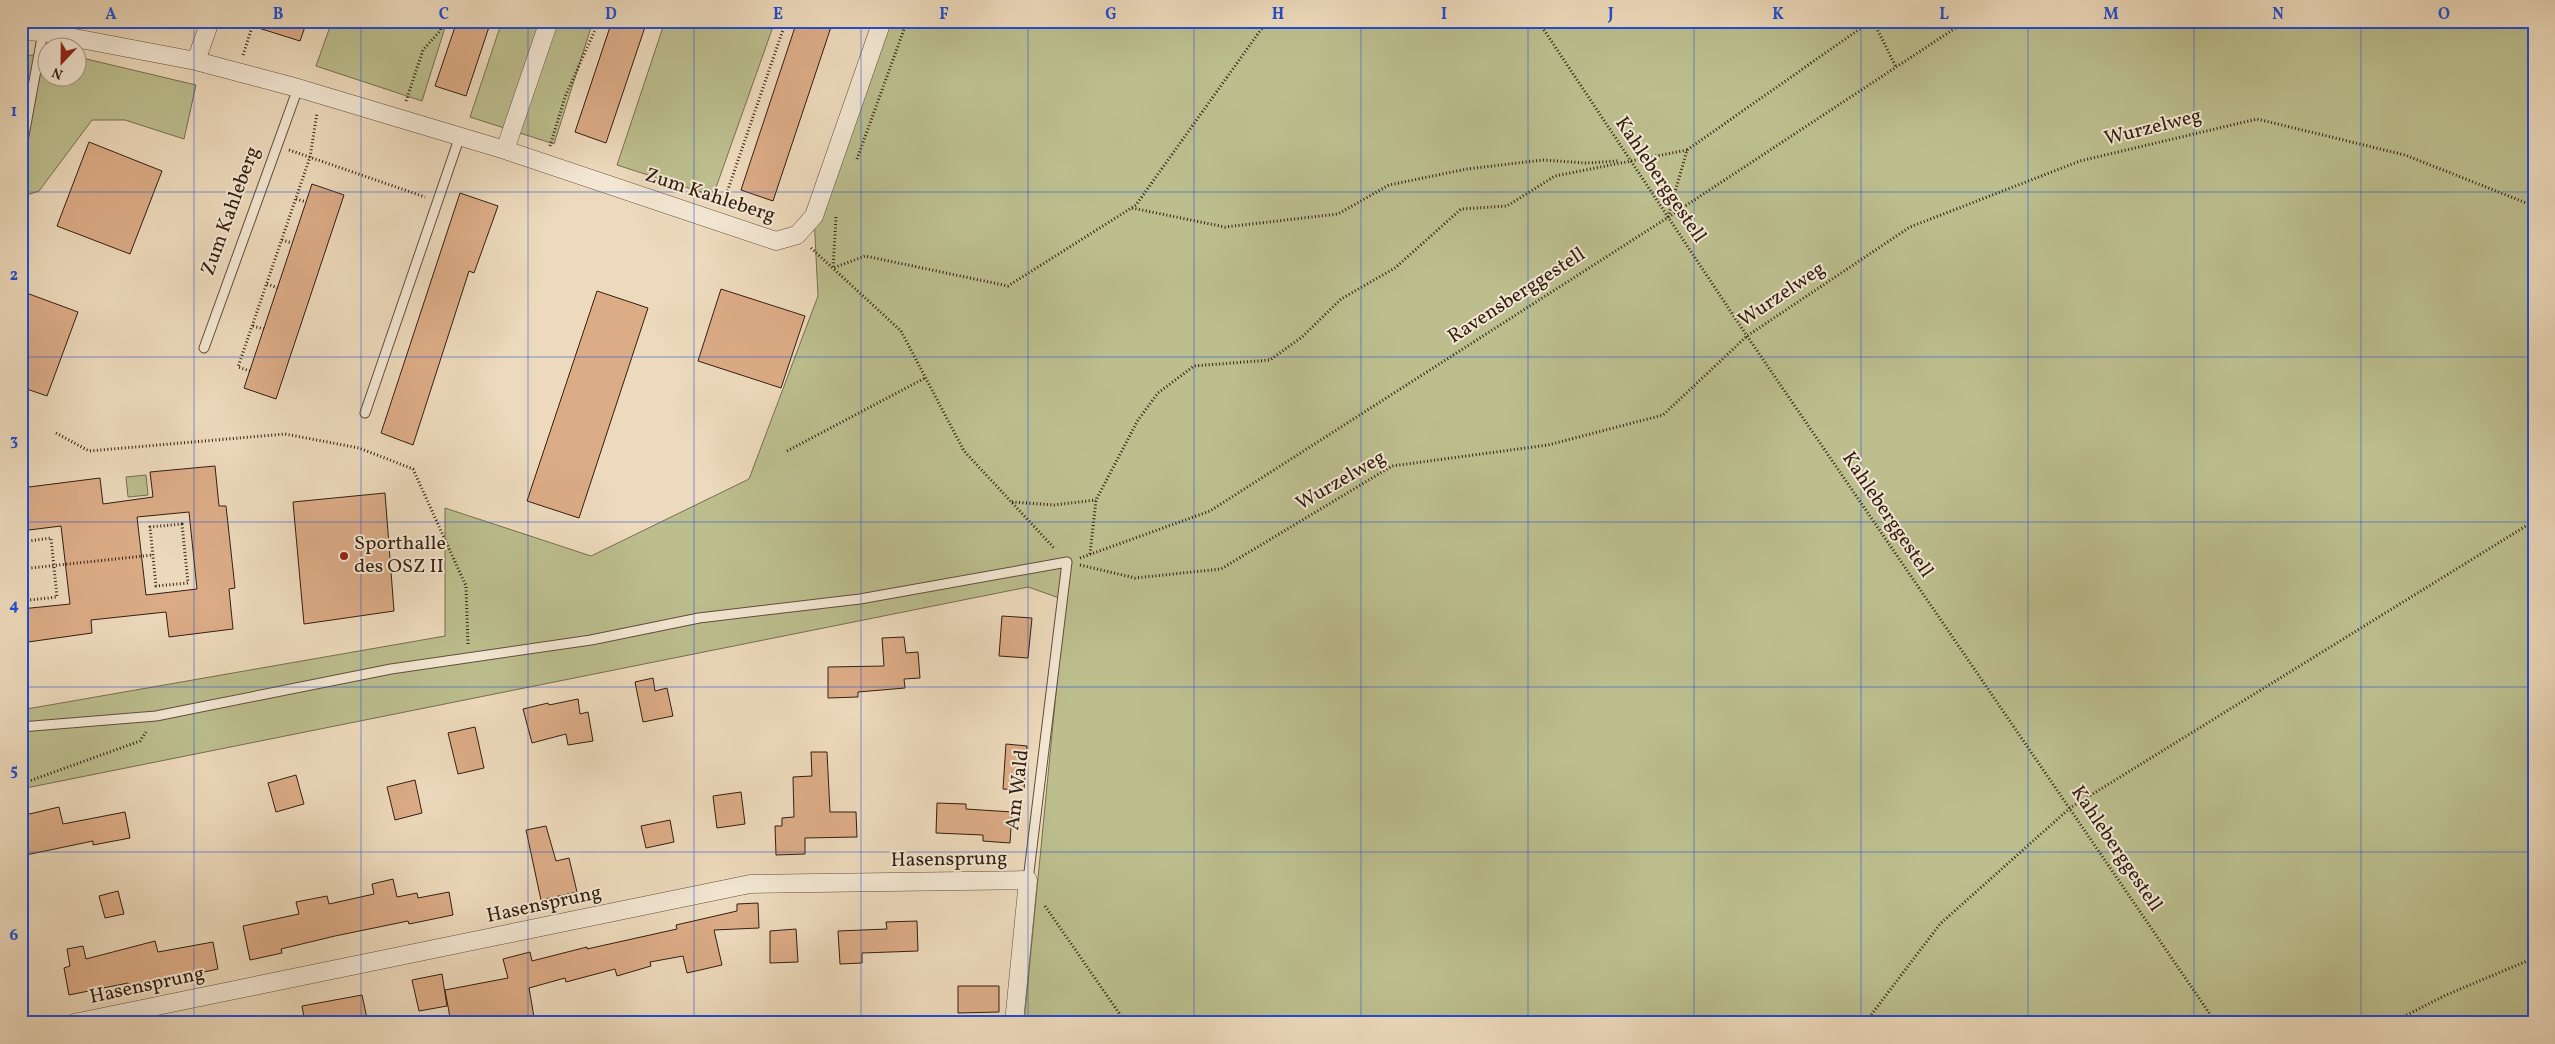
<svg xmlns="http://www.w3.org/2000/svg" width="2555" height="1044" font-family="Vollkorn,serif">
	<rect width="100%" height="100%" fill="#eddabc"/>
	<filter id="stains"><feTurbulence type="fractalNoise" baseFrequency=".004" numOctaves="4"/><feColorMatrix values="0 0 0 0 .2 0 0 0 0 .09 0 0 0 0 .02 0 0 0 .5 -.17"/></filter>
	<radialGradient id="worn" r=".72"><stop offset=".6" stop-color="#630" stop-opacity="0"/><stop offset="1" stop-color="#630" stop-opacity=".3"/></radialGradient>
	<path fill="#bcbe8e" stroke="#786e50" d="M332 21H447L422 101 316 66Z
		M502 21H593L554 144 470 117Z
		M665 21H775L713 196 617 165Z
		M882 21H2534V1023H1024L1065 600 1028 587 21 789V710L445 636V508L591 556 749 479 818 296 814 216Z
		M47 54 48 78H78V57L196 85 184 139 125 120H92L39 191 21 197V56Z
		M146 475 148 495 128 497 126 477Z"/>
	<path fill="#dcac87" stroke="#331e11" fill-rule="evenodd" d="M250 21H307L300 41 249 25Z
		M457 21H491L466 96 435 86Z
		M612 21H647L606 143 575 132Z
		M797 21H833L773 201 741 190Z
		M89 142 162 171 130 254 57 226Z
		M312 184 344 195 276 399 244 388Z
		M460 193 498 206 474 273 469 271 413 445 381 433Z
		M721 289 805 316 781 388 698 361Z
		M21 291 78 312 47 396 21 387Z
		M597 291 648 308 579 518 527 501Z
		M215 466 219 506H226L235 588 229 589 233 629 169 637 166 612 91 620 92 633 21 643V609L70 604 61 526 21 531V488L100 478 103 504 153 497 150 472ZM189 512 197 589 146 595 137 517Z
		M385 493 394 611 304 624 293 502Z
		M1002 616 1032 618 1028 658 999 656Z
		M904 637 906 653 918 652 920 678 904 679 905 688 858 692V697L828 698V667L884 666 882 638Z
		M653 678 655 691 667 688 673 716 643 722 635 682Z
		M578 699 580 714 588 712 593 741 568 745 566 734 532 743 523 709 548 703 549 705Z
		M475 727 484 768 458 774 448 733Z
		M1006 744 1027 746 1024 790 1003 789Z
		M811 752H827L830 812H856L857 837 805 838V854L776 855 775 826H782V818L794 817 793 777 812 776Z
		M296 775 304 804 276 812 268 783Z
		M415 780 422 813 395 820 387 787Z
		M741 792 745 824 717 828 713 796Z
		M937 803 966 804V809L1012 812 1010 843 983 841V835L936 833Z
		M59 807 63 824 125 812 130 838 93 845V841L21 856V816Z
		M670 820 674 842 646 848 641 826Z
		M546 826 556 861 569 858 577 892 541 900 526 830Z
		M393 879 397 897 417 893 418 898 449 892 453 915 409 924 408 921 335 936 281 949 282 953 250 960 243 926 299 914 296 902 327 896 329 904 374 894 372 884Z
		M118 891 124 914 105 918 99 896Z
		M758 903 759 928 714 930 722 965 687 973 683 956 650 962 651 966 617 976 615 969 566 982 565 978 529 988 535 1023H451L445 990 508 978 503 959 530 952 532 961 587 947V949L677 929 676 925 737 911V904Z
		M917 921 918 951 862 953V963L840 964 838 931 887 929 886 922Z
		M796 929 798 962 770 963V931Z
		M155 941 158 952 213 942 218 969 129 988 128 983 69 995 64 968 70 966 67 949 83 946 86 959Z
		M442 974 447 1006 419 1011 412 980Z
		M958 986H999V1012L958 1013Z
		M362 995 368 1023H305L302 1006Z"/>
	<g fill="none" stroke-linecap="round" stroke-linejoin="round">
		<defs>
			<path id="lane" d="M21 152 43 32
				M204 348 298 88
				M365 413 460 136
				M21 727 156 716 391 669 591 640 699 618 860 599 1067 562 1028 880"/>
			<path id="street" d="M21 31 43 32 196 61 298 88 505 150 776 241 797 235 814 216 882 21
				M196 61 210 21
				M505 150 549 21
				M74 1023 750 884 1028 880 1014 1023"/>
		</defs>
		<use href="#lane" stroke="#624d3c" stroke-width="11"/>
		<use href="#street" stroke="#624d3c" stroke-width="19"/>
		<path stroke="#331e11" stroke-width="3" stroke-dasharray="1 2.5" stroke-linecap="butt" d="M1538 21 1747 336 2216 1023
			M1873 21 1896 67
			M243 55 254 21
			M406 101 423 50 440 31 443 21
			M550 146 565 97 599 21
			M289 150 425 197
			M857 159 907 21
			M296 199 306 202
			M723 204 786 21
			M1132 208 1225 227 1338 214 1389 185 1467 169 1543 160 1586 163 1618 161
			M836 217 833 268 865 256 1008 286 1136 205 1267 21
			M1668 217 1687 150 1871 21
			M282 240 292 243
			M811 248 901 331 964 451 1055 549
			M267 284 278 288
			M253 326 264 329
			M250 371 238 367 310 157 317 113
			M56 433 89 451 285 434 359 448 413 469 466 586 468 645
			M787 451 925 378
			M1012 502 1054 505 1096 500
			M182 524 188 583 156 586 150 527Z
			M21 542 51 538 57 597 21 601
			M1090 554 1096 500 1138 420 1158 393 1194 366 1270 360 1302 337 1341 299 1395 268 1461 209 1507 206 1555 176 1687 150
			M1080 558 1210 511 1667 218 1966 21
			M1080 565 1135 578 1221 569 1392 466 1548 445 1663 415 1747 336 1910 227 2080 161 2257 119 2405 155 2534 206
			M21 569 153 555
			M21 784 140 741 146 732
			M1045 906 1126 1023
			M1865 1023 1940 924 2070 808 2534 521
			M2391 1023 2446 995 2534 958"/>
		<use href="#lane" stroke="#f3e7d3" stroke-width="9"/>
		<use href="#street" stroke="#f3e7d3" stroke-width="18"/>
	</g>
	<path fill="none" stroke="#1d4ed8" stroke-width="1" stroke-opacity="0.55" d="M194 21V1023M361 21V1023M528 21V1023M694 21V1023M861 21V1023M1028 21V1023M1194 21V1023M1361 21V1023M1528 21V1023M1694 21V1023M1861 21V1023M2028 21V1023M2194 21V1023M2361 21V1023M21 192H2534M21 357H2534M21 522H2534M21 687H2534M21 852H2534"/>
	<circle fill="#8f2418" stroke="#f3e7d3" stroke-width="2" cx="344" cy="556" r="5"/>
	<g text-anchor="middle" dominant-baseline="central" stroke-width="4" stroke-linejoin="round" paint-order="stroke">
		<g font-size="20" fill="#331e11" stroke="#f3e7d3">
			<text transform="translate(2153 128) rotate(-14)">Wurzelweg</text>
			<text transform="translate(1660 180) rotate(56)">Kahleberggestell</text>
			<text transform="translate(710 196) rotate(18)">Zum Kahleberg</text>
			<text transform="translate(231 211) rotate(-70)">Zum Kahleberg</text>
			<text transform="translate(1782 295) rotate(-34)">Wurzelweg</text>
			<text transform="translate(1517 296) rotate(-33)">Ravensberggestell</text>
			<text transform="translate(1341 481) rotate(-30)">Wurzelweg</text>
			<text transform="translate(1887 515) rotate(56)">Kahleberggestell</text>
			<text transform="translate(1018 790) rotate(-83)">Am Wald</text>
			<text transform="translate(2116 849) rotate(56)">Kahleberggestell</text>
			<text transform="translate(949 860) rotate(-1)">Hasensprung</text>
			<text transform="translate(544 905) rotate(-12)">Hasensprung</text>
			<text transform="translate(147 986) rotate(-12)">Hasensprung</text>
		</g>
		<g font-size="20" fill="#331e11" stroke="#f3e7d3" text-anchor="start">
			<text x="354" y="544">Sporthalle<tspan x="354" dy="23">des OSZ II</tspan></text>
		</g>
	</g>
	<rect width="2555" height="1044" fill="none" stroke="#eddabc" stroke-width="55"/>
	<g transform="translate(62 62) rotate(202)"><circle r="24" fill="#f3e7d3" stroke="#a69785"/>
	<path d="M0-4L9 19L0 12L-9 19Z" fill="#8f2418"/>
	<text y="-8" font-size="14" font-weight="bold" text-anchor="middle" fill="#331e11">N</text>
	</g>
	<rect x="28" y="28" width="2500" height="988" fill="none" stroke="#1d4ed8" stroke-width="2"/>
	<g font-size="16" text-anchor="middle" font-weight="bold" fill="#1d4ed8">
		<text x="111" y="19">A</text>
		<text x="278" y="19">B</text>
		<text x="444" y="19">C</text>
		<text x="611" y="19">D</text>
		<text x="778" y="19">E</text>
		<text x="944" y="19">F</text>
		<text x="1111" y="19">G</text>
		<text x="1278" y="19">H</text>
		<text x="1444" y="19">I</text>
		<text x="1611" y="19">J</text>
		<text x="1778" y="19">K</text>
		<text x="1944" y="19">L</text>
		<text x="2111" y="19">M</text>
		<text x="2278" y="19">N</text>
		<text x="2444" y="19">O</text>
		<text x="14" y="116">1</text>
		<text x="14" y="280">2</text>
		<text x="14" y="445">3</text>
		<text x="14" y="610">4</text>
		<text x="14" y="775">5</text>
		<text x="14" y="940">6</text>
	</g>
	<rect width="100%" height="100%" filter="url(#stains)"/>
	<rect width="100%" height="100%" fill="url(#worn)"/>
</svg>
